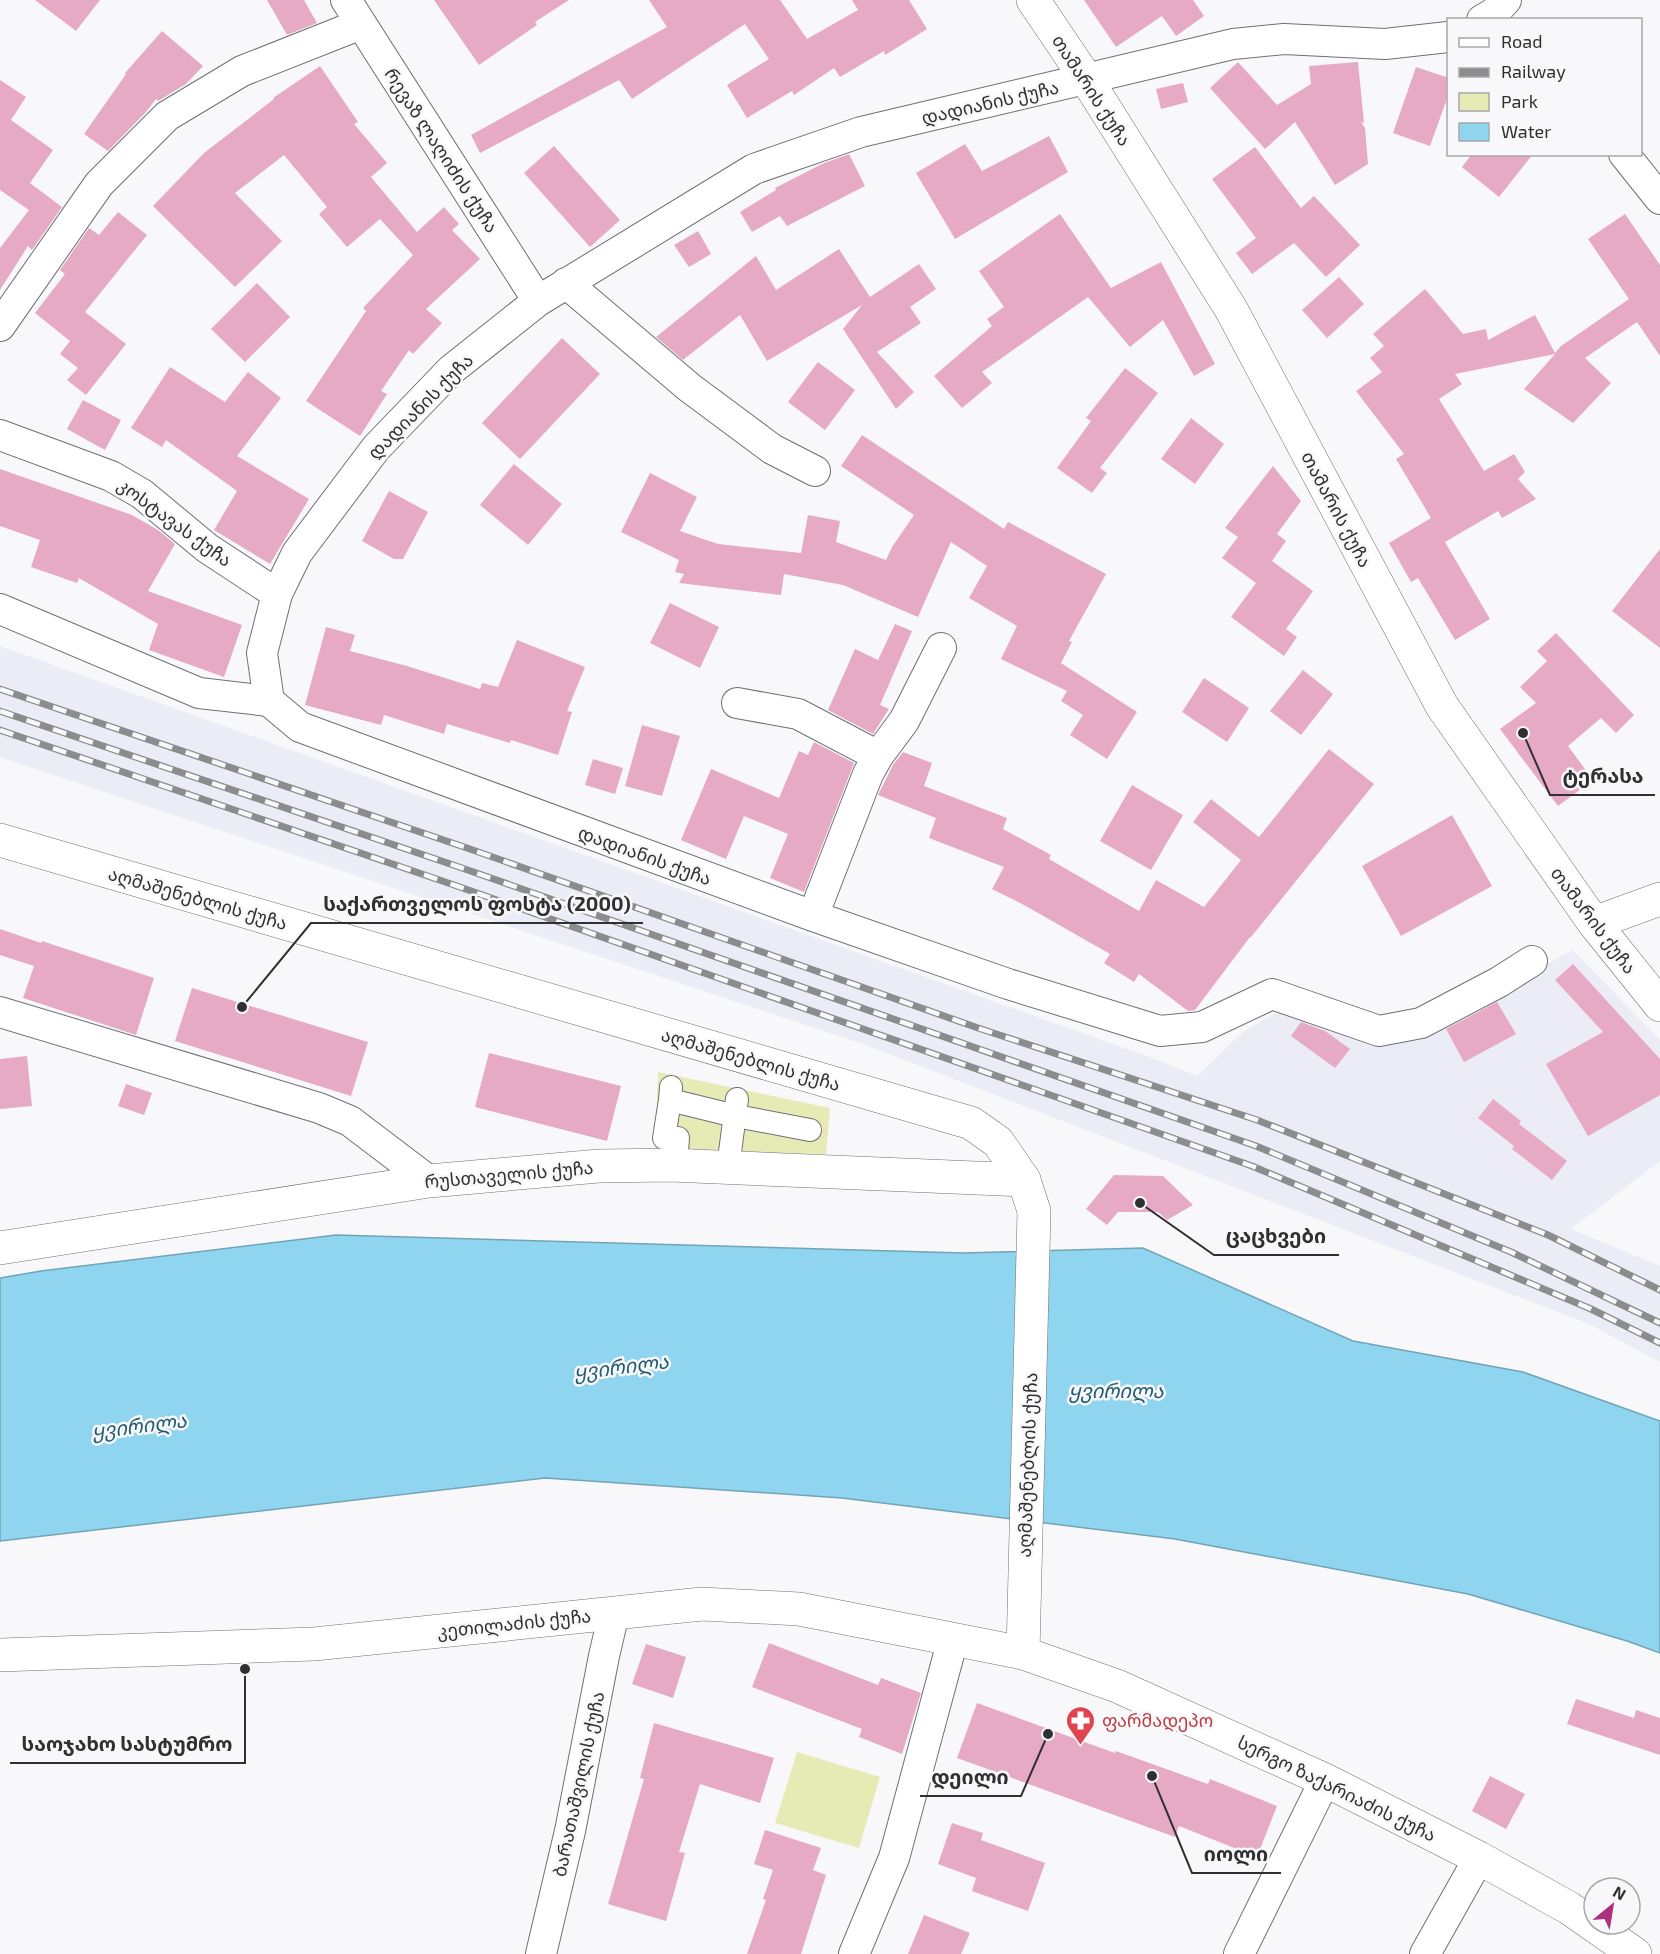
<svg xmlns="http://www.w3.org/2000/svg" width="1660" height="1954" font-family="'Exo 2','Noto Sans Georgian',sans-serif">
	<rect width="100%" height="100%" fill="#f8f8fa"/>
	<path fill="#ebecf5" d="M0 646 1158 1060 1197 1076 1244 1031 1288 1006 1397 1042 1573 950 1660 1040V1161L1571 1229 1660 1266V1362L1589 1324 863 1044 0 757Z"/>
	<path fill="#e6ebb5" d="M658 1072 830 1108 826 1154 655 1151Z
		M797 1752 880 1777 859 1848 775 1823Z"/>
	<path fill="#8fd5ef" stroke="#72a4b6" stroke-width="1.5" d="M336 1235 963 1253 1143 1248 1353 1341 1523 1372 1660 1421V1653L1627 1641 1468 1594 1175 1539 842 1498 545 1478 0 1541V1278L41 1271Z"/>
	<path fill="#e6aac5" d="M35 0H100L76 31Z
		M267 0H304L317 23 287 35Z
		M434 0H569L535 22 537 25 479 65Z
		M649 0H780L807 39 858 10 852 0H909L927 29 885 55 884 51 840 77 834 68 794 95 792 91 747 118 727 85 769 59 745 24 632 99 619 80 480 153 471 135 667 27Z
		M1084 0H1193L1204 16 1176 36 1162 16 1116 47Z
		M162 31 203 66 186 84 158 101 156 99 146 112 108 151 84 134 126 74 125 73Z
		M1238 62 1277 105 1311 84 1309 66 1358 62 1364 123 1361 122 1365 128 1368 164 1335 185 1295 122 1265 149 1210 88Z
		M320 66 358 122 354 124 387 163 371 177 417 232 444 207 459 224 452 230 480 259 426 309 442 323 413 354 409 350 381 391 387 394 360 436 306 401 366 311 363 308 413 255 380 219 347 247 319 214 327 207 284 155 235 193 282 241 235 287 153 206 204 153 274 99 273 98Z
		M1416 67 1449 78V93L1430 146 1393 133Z
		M0 80 26 97 11 120 53 150 30 183 62 207 32 250 28 246 0 290V248L29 210 0 190Z
		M1183 83 1188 102 1161 109 1156 89Z
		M1049 136 1068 172 955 239 916 173 965 144 982 171Z
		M554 146 620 220 590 247 524 173Z
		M1255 147 1301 208 1314 196 1360 245 1326 277 1294 243 1252 274 1236 253 1256 238 1212 179Z
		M849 154 865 186 787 226 780 216 752 232 740 212 776 190 775 188 822 164Z
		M1472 154H1533L1499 197 1462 167Z
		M118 212 147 235 85 312 126 344 86 395 67 380 78 368 60 354 70 341 35 313 65 274 60 270 89 228 99 235Z
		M1060 214 1111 288 1161 262 1215 364 1194 376 1163 320 1130 347 1088 297 982 372 992 383 962 408 934 376 992 326 987 319 1004 307 979 271Z
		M1625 214 1660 265V356L1637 322 1585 358 1611 383 1573 423 1524 389 1555 354 1455 374 1462 384 1439 399 1484 471 1514 454 1525 472 1518 479 1536 499 1502 518 1498 511 1445 542 1490 619 1455 640 1418 578 1411 582 1389 543 1431 518 1396 459 1404 454 1356 391 1382 372 1370 358 1384 346 1373 334 1425 289 1463 334 1486 329 1488 340 1535 315 1555 353 1561 346 1629 299 1588 239Z
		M698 231 711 254 689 267 674 245Z
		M839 249 870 297 919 264 936 289 910 307 921 323 877 352 914 392 896 409 843 329 862 305 767 361 740 315 683 360 656 337 756 256 776 290Z
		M1339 277 1364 304 1327 338 1302 310Z
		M257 283 290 317 245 362 211 329Z
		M562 338 600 374 520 459 482 423Z
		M818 362 855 390 825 430 788 402Z
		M170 367 225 402 248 372 281 398 237 456 309 499 270 564 214 530 237 491 166 440 162 447 131 428Z
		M1125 368 1158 393 1100 468 1107 473 1092 493 1057 468 1091 421 1086 418Z
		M83 400 121 420 105 450 67 429Z
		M1191 418 1224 444 1195 484 1161 459Z
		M862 435 1004 529 1008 522 1106 574 1069 641 1072 642 1061 663 1137 712 1107 759 1070 735 1083 715 1061 701 1067 691 1001 659 1017 626 969 598 987 566 951 542 918 617 843 585 784 574 781 595 679 583 684 574 675 572 679 560 621 532 650 473 697 497 680 531 718 544 801 553 808 515 840 521 836 542 886 560 892 547 914 515 841 466Z
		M514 464 562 504 528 545 480 505Z
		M1273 466 1301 501 1277 534 1286 541 1272 561 1313 591 1286 629 1297 637 1284 656 1231 617 1256 583 1222 558 1238 537 1225 528Z
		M0 469 132 515 158 530 175 544 148 591 242 625 224 677 149 650 158 624 79 578 77 583 31 567 40 540 0 526Z
		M389 491 428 512 403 559H394L362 541Z
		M1660 549V648L1612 611Z
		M670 603 719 627 700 668 650 643Z
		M895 624 912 631 880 705 889 709 873 734 828 710 855 649 878 660Z
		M326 627 355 635 350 651 407 666 480 689 482 683 498 687 517 640 585 667 567 711 572 712 558 755 511 740 510 743 447 724 444 734 384 715 381 725 305 705Z
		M1556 633 1634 715 1616 733 1601 718 1568 746 1593 780 1558 806 1500 729 1536 703 1520 687 1547 661 1537 651Z
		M1303 670 1333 694 1301 735 1270 711Z
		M1204 678 1249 708 1227 742 1182 712Z
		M642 725 680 736 662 796 625 786Z
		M814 742 854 763 804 892 770 878 788 834 744 816 726 859 681 840 711 769 779 798 799 751 808 755Z
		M1329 749 1374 784 1251 937H1250L1195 1010 1188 1011 1139 974 1134 982 1104 963 1110 954 1024 905 992 889 1004 867 929 838 936 818 878 795 893 765 903 752 932 763 924 786 1007 818 1003 829 1051 855 1049 859 1139 911 1156 880 1204 907 1241 860 1193 822 1211 799 1259 837Z
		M593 759 623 768 615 794 585 785Z
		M1132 785 1183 815 1151 870 1100 841Z
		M1452 815 1492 886 1401 936 1362 866Z
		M0 929 41 943 42 941 154 978 136 1035 23 998 34 966 0 955Z
		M1573 964 1660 1059V1095L1588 1136 1546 1064 1603 1032 1555 980Z
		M192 988 368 1042 351 1096 175 1041Z
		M1497 1002 1516 1034 1464 1062 1446 1029Z
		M1301 1022 1325 1031 1350 1049 1335 1068 1291 1036Z
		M489 1053 621 1086 607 1141 475 1107Z
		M27 1056 32 1106 0 1109V1059Z
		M126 1084 152 1093 144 1115 118 1106Z
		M1493 1099 1521 1121 1519 1124 1567 1161 1552 1180 1512 1149 1514 1146 1478 1118Z
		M1114 1175 1163 1176 1193 1205 1167 1220 1158 1212H1118L1107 1225 1086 1209Z
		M769 1643 878 1685 881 1678 921 1693 902 1754 859 1737 862 1729 752 1687Z
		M646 1644 686 1657 673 1698 632 1684Z
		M1576 1699 1634 1718 1636 1710 1660 1718V1755L1567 1724Z
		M977 1703 1115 1753 1116 1751 1208 1784 1210 1779 1277 1806 1257 1857 1179 1826 1175 1837 957 1758Z
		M654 1723 774 1758 760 1803 700 1784 679 1852 685 1853 666 1921 608 1904 644 1779 640 1778Z
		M1490 1776 1525 1794 1506 1829 1472 1811Z
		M952 1823 983 1833 981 1840 1045 1863 1028 1911 972 1891 976 1878 938 1864Z
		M765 1830 821 1848 813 1870 826 1875 801 1954H747L766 1900 763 1899 773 1870 754 1864Z
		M924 1915 970 1933 961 1954H908Z"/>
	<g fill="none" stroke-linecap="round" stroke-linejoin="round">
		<defs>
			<path id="pedestrian" d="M671 1087 670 1100 731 1115 810 1130
				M670 1100 664 1138H678L677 1151
				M730 1152 737 1099"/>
			<path id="minor" d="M346 0 538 301
				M1482 20 1494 13 1506 0
				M1448 37 1385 44 1284 39 1233 44 861 132 754 169 538 301 451 370 376 448 297 553 277 594 262 653 269 701 300 727 813 916 1008 984 1160 1031 1202 1027 1272 994 1379 1031 1421 1023 1499 982 1532 961
				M1624 154 1660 199
				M566 283 690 388 772 449 815 471
				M0 326 99 184 167 116 242 71 361 24
				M0 435 111 476 142 494 207 548 277 594
				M0 609 199 693 269 701
				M737 703 798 714 878 756
				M813 916 868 774 878 756 904 721 941 648
				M0 1012 319 1108 350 1121 429 1181
				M541 1954 570 1831 604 1656 614 1613
				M854 1954 894 1858 953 1639
				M1239 1954 1325 1780
				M1425 1954 1479 1858"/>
			<path id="tertiary" d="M0 1248 429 1181 599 1166 670 1165 1024 1180
				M0 1655 314 1644 702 1604 799 1609 1023 1653"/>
			<path id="secondary" d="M0 840 971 1123 998 1142 1024 1180 1034 1211 1023 1653 1117 1686 1325 1780 1479 1858 1569 1908 1635 1954"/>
			<path id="primary" d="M1033 0 1087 80 1231 309 1442 706 1594 923 1660 1005
				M1594 923 1660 899"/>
		</defs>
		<use href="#pedestrian" stroke="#6f7071" stroke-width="24"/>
		<use href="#minor" stroke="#6f7071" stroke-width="32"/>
		<use href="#tertiary" stroke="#6f7071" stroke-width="34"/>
		<use href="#secondary" stroke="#6f7071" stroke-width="34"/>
		<use href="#primary" stroke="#6f7071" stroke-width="34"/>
		<use href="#pedestrian" stroke="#fff" stroke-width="22"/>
		<use href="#minor" stroke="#fff" stroke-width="30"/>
		<use href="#tertiary" stroke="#fff" stroke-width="33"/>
		<use href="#secondary" stroke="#fff" stroke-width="33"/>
		<use href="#primary" stroke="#fff" stroke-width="33"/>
		<defs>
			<path id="rail" d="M0 689 467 848 978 1028 1257 1120 1548 1235 1660 1290
				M0 711 462 868 1256 1146 1511 1252 1660 1323
				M0 730 457 886 1252 1166 1591 1309 1660 1343"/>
		</defs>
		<use href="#rail" stroke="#8c8c8e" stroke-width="7"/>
		<use href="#rail" stroke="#f8f8fa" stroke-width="4.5" stroke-dasharray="14" stroke-linecap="butt"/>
	</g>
	<defs>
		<symbol id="pharmacy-pin" viewBox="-11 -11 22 30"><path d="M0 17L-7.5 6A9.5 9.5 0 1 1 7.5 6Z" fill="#e0444e" stroke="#f8f8fa"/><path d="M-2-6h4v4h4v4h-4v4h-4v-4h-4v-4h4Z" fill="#fff"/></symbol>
	</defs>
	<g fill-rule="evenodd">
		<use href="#pharmacy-pin" x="1064" y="1704" width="33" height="45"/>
	</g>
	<g text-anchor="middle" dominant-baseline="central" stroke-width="5" stroke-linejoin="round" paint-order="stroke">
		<g font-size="18" fill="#303031" stroke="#f8f8fa">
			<text transform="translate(1092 90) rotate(57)">თამარის ქუჩა</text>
			<text transform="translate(990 102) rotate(-13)">დადიანის ქუჩა</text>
			<text transform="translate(442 150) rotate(57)">რევაზ ლაღიძის ქუჩა</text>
			<text transform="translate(420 406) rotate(-45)">დადიანის ქუჩა</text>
			<text transform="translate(1337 509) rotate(62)">თამარის ქუჩა</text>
			<text transform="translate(175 522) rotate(36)">კოსტავას ქუჩა</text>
			<text transform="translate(645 855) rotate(20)">დადიანის ქუჩა</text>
			<text transform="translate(198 898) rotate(16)">აღმაშენებლის ქუჩა</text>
			<text transform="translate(1594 920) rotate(53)">თამარის ქუჩა</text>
			<text transform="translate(751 1059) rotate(16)">აღმაშენებლის ქუჩა</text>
			<text transform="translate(509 1174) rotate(-5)">რუსთაველის ქუჩა</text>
			<text transform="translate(1027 1465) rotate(-88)">აღმაშენებლის ქუჩა</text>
			<text transform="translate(514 1623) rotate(-6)">კეთილაძის ქუჩა</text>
			<text transform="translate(578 1784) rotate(-78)">ბარათაშვილის ქუჩა</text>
			<text transform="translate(1337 1788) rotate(26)">სერგო ზაქარიაძის ქუჩა</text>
		</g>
		<g font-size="18" fill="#be3a42" stroke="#f8f8fa" text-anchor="start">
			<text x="1102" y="1720">ფარმადეპო</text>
		</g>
		<g font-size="20" font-style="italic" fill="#225b6d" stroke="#f8f8fa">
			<text transform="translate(621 1366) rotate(-7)">ყვირილა</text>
			<text x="1116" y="1390">ყვირილა</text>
			<text transform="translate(139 1425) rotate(-7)">ყვირილა</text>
		</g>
	</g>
	<path fill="none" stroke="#303031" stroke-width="2" d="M1523 733L1550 795H1655M242 1007L311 923H643M1140 1203L1214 1255H1339M245 1669L245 1763H10M1048 1734L1021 1796H920M1152 1776L1192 1873H1281"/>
	<g fill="#303031" stroke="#f8f8fa" stroke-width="2">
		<circle cx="1523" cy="733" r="6"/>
		<circle cx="242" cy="1007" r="6"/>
		<circle cx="1140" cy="1203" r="6"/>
		<circle cx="245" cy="1669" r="6"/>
		<circle cx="1048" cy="1734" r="6"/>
		<circle cx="1152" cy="1776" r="6"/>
	</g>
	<g font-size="20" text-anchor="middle" font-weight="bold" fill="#303031" stroke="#f8f8fa" stroke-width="5" stroke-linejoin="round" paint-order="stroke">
		<text x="1603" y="783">ტერასა</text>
		<text x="477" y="911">საქართველოს ფოსტა (2000)</text>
		<text x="1276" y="1243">ცაცხვები</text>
		<text x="127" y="1751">საოჯახო სასტუმრო</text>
		<text x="970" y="1784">დეილი</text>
		<text x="1236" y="1861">იოლი</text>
	</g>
	<rect x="1447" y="18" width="195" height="138" fill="#f8f8fa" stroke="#a8a8aa" stroke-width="1.5"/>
	<rect x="1459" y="38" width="30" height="9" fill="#ffffff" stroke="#a8a8aa" stroke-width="1.5"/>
	<text x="1501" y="48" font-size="18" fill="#303031">Road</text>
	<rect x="1459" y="68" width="30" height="9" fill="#8c8c8e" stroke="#a8a8aa" stroke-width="1.5"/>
	<text x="1501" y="78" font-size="18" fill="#303031">Railway</text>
	<rect x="1459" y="93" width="30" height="18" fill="#e6ebb5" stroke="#a8a8aa" stroke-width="1.5"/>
	<text x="1501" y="108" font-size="18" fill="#303031">Park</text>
	<rect x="1459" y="123" width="30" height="18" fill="#8fd5ef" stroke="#a8a8aa" stroke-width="1.5"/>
	<text x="1501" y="138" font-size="18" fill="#303031">Water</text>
	<g transform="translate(1612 1906) rotate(30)"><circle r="28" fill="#f8f8fa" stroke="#a8a8aa" stroke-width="1.5"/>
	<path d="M0-4.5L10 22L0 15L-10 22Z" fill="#ad3081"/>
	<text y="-9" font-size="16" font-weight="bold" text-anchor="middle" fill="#303031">N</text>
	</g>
</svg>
